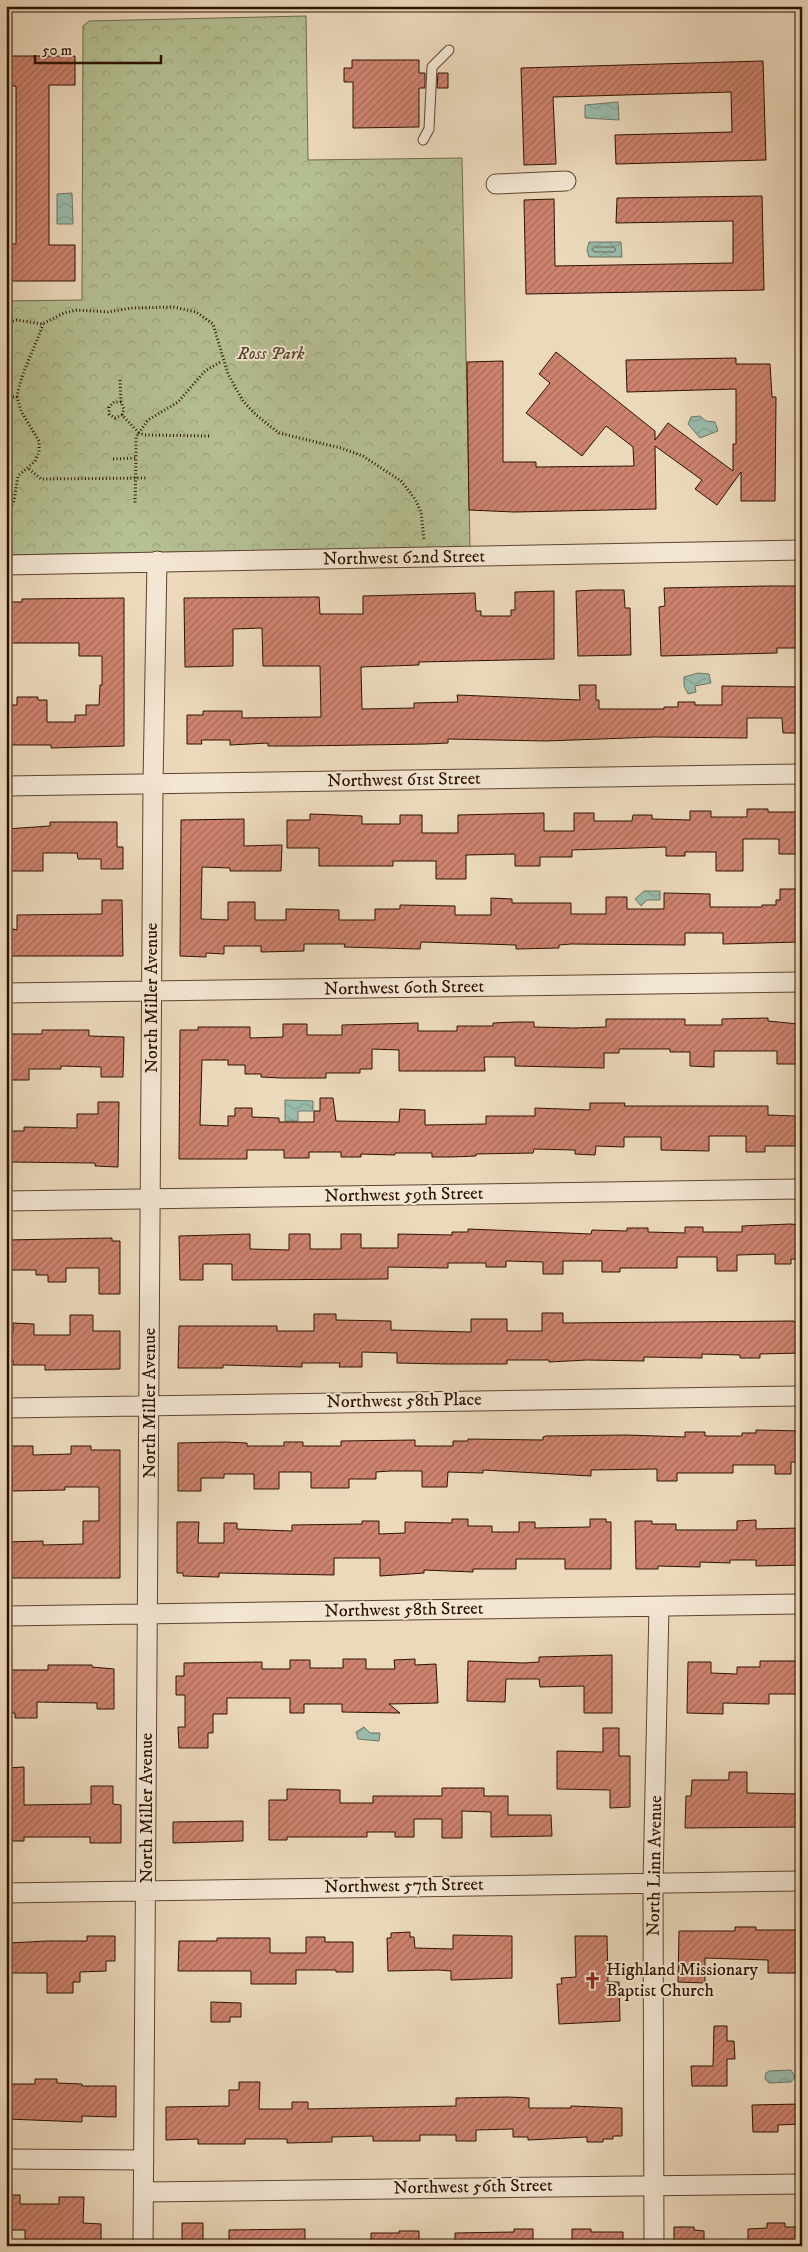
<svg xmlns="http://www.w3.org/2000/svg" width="808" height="2252" font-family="'IM FELL DW Pica',serif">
	<defs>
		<pattern id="forest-crowns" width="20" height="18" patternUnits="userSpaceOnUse" patternTransform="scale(1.25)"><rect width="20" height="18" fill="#b5c093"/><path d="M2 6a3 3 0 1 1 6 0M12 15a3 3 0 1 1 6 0" fill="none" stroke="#9ca47d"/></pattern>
		<pattern id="water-waves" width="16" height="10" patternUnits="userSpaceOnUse" patternTransform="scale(1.25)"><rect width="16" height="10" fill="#9abbaa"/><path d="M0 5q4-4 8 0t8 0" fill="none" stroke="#85a090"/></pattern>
		<pattern id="building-hatch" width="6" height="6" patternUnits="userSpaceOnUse" patternTransform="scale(1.25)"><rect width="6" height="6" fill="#ce836f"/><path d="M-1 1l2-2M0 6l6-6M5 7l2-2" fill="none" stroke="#a86a59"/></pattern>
	</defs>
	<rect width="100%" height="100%" fill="#ecd9bc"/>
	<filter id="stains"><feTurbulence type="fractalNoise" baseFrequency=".004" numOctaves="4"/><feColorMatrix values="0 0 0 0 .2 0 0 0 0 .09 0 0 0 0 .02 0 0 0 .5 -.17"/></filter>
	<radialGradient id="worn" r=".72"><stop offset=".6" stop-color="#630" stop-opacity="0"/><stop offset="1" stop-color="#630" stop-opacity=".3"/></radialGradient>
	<path fill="url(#forest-crowns)" stroke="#71694a" d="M306 16 308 160 462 158 470 547 6 555V301L82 300 83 26 89 21Z"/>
	<path fill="url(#water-waves)" stroke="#6e7766" d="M618 102 619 120 585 118V105Z
		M72 193 73 224H57V194Z
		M589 242H621L622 257H589L587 250Z
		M700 416 706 421 715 422 718 431 700 438 688 424 691 417Z
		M698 673 709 674 711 683 695 686 696 692 688 694 684 686V677Z
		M644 891H660V900H647L641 906 635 899Z
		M285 1100 313 1101V1111H298V1121H285Z
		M364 1727 370 1733H380L379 1741 358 1739 356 1732Z
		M791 2070 795 2077 791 2082 769 2083 765 2079 766 2073 769 2071Z"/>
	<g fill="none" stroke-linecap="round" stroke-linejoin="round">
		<path stroke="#646656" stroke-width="1" d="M595 247H614L616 250 614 252H595L592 250Z"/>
	</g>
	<path fill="url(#building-hatch)" stroke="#2d1201" d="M6 56H75V85H49V245H75V281H6V244H16V86H6Z
		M352 60H419V73H425V88H419V127L353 128V82H344V68H352Z
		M763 61 766 160 616 164 615 135 732 132 731 92 553 97 556 164 524 165 521 68Z
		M438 73H448V88H437Z
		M762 196 764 290 526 294 524 200 554 199 555 266 733 263V221L616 223 617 198Z
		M556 352 655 431V440L668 423 733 471V444H736V389L627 392 626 360 736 358V364H770L772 397H776L775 501H741V472L717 505 695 489 702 480 655 446 656 509 514 512 469 510 467 362 503 361V462H536V467L634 466 633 447 606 426 582 456 526 413 550 383 539 374Z
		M767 586H802V648H777V653L661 656 659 607 665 606 664 588Z
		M595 590H624L625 608H630L631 655 578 656 576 591Z
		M554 591V659L419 662V665L361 667 362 709 414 708V703L458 702 457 695 580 700 579 685H596V700H599V709H664V707H678V702H695V705H722V686L802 687V733H783L782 718H747V738L655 737 546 741 448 739V743L425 744 301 746H268V743L230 745V740H201L202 744H187V715H203V711H242V718L321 717 320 666H263L262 628 233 629V666L185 667 184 598 319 597 320 614H363V596L475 593 476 611H481V616H511V610H515V592Z
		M124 598V746L51 748V745H6V705H17V697H38V700H47V722H75V715H86V705H99L100 685H102V656H79V643H8V602H22V599Z
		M747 809H768V812H801V854H779V839H743V871H716V852H685V856H666V847L572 850V857H540V866H515V854L466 855V879H436V861H393V866H319V848H287V820H310V814L362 816V824H400V815H422V833H458V815L544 813V831H574V813H594V821H632L633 815H652V819L690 820V811H711V817H747Z
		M244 819V846L282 845 281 871H230V868L202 867 201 919 228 920V902H255V920H286V909L339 910V920H375V909H400V905L455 906V915H491V898L512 899V903H571V914H606V897H627V909H664V893L710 894V907H762V905H776V900H780V889H800V942L723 944V933H685V945L571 944 559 945V948L516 949V945L421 942 420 949 344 947 345 944H304V951L261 952V946H224V954L206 953V957L180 956 181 820Z
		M50 822H117V847H123V869H101V859H78L77 853H43V871H6V829L50 826Z
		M102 900H122L123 956H6V927L17 930V915L102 914Z
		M768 1018V1021L798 1024V1064H777V1051H714V1067L690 1066V1052H670V1049H619V1053H604V1068L515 1066V1057H484L485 1071H399V1050L372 1049V1069H360V1073H326V1078H282L261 1077V1074H245V1065H228V1060H202L200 1125 228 1126V1116H235V1108H252V1117L279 1118V1122H314V1111H320V1098H333L336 1121 399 1122 400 1109 425 1110V1125L486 1124V1116H535V1108L590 1110V1103H625L624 1106H768V1115L796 1116V1146H765V1152H746V1136H709V1151L661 1150V1137H624V1147L596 1146 595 1155 575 1154V1150L534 1149 533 1153 476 1154V1156L451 1157H432V1153H395V1155L361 1154V1157H341V1152H309V1158H284V1150H247V1159H179L180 1030H198V1027H250V1038L283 1037V1024H307V1035H342V1025L418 1023V1031H457V1026H493V1023L516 1022H534V1027L574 1028 606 1027V1019H685V1025H722V1019Z
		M42 1030H89V1036L124 1037 123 1077H101V1067L61 1066V1069H29V1080H7V1034H42Z
		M98 1102H119L118 1167 95 1166V1163L8 1162V1131H24V1127L77 1128V1114H98Z
		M790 1224 802 1225V1259H791V1264H775V1254L737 1255V1271H717V1257H677V1268H620V1272H602V1261H563V1274H543V1262L506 1261V1267H486V1263H448V1268L388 1267V1279L232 1280V1264H203V1280H180L179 1236 250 1234V1249L289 1250V1234H310V1249H341V1234H361V1248H398V1234L452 1235V1232H468V1229L591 1234 592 1230 627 1231V1228H648V1232L685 1233V1227H703V1232H742V1226Z
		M112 1238V1241H120V1294H99V1268H66V1282H48V1275H36V1270H6V1240Z
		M542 1313H563V1323L794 1321V1322L802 1323V1353L760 1354V1358H740V1355L702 1354V1358L644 1357V1361L587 1360 549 1362V1360H507V1364H446L397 1363V1353L362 1352V1367H339L340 1363H302V1367L223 1365V1368H178L179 1326H277V1331H314V1314H336V1320L391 1321V1330L471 1332V1319H507V1331H542Z
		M70 1315H93V1331H120V1369L45 1370V1365H13V1360H6V1333H13V1323L34 1324V1335H70Z
		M756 1430 802 1431V1462H791V1474H775V1465H733V1473H677V1481H657V1469L591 1470V1476L483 1470V1473L448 1472 447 1487H422V1471H390L376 1472V1479H349V1488H311V1472H279V1489H254V1474H224V1478H201V1491H178V1443L224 1442 247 1443V1446H284V1442H303V1446H341V1441L415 1440V1446H453V1441H468V1439L543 1440V1437L546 1436 626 1435 685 1437V1432H705V1436H742V1433H756Z
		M6 1446H33V1455L71 1454V1446H91V1450H120V1578H12V1574H6V1542L43 1541V1545L83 1544V1521H99V1487H65V1490L12 1491V1472H6Z
		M452 1519H468V1526H492V1532H519V1522H535V1528L590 1527V1519H606V1522H611V1569H565V1559H516V1569H473V1572L424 1570V1573L380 1576V1558H334V1575L219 1573V1577L183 1576V1573H177V1522H199L198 1543H224V1523H237V1529L292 1531V1525L362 1524V1521H379V1534L405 1533V1522L452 1523Z
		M756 1520V1529L802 1528V1565L756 1566V1560H730V1563L700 1562V1567L658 1566V1569H636L635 1521H652V1524H676V1530H737V1521Z
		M612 1655V1713H584V1686L540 1687 539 1679H506L505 1702 467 1701 468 1661 524 1663 539 1662V1657Z
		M343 1659H366V1669H395L394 1660 415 1659V1665L436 1664 438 1703 389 1704 400 1713 342 1712V1704H304V1713H290V1698H227V1714H213V1733H208V1748H179L178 1727H185V1695H176V1676H184V1663L262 1662V1669H290V1660H310V1668H343Z
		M760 1661H802V1694H769V1704L723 1703V1714L687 1713 688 1662H711V1673L737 1674V1667H760Z
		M48 1665H92V1667L114 1669V1709H97V1703L37 1702V1718H15V1713H6V1670H48Z
		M603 1728H619V1756H630V1807L610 1808V1790L557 1789V1751L603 1752Z
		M24 1767V1805L91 1804V1786H113V1804L121 1805V1843H90V1837H24V1841H6V1768Z
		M729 1772H747V1793L802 1794V1827L685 1828 686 1796H691L692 1780H729Z
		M442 1788H484V1796H508V1815H551L552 1836 491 1837V1812L462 1811V1838H442V1819H414V1837H395V1832H367V1837H287V1840H269V1800H287V1789L340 1790V1803H373V1796H442Z
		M243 1821V1841L173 1843V1822Z
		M735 1927H756V1930H802V1973H768V1960L705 1958V1983L678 1982 679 1931H735Z
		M410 1932V1937H414L415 1948 453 1949V1935L512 1936V1978L451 1980V1971L439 1970 388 1971 387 1938H391V1933Z
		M87 1936H115V1961H106V1971L80 1972V1982H73V1993H47V1973H10V1943L47 1941H87Z
		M575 1936H607L608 1982H619L620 2021 559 2024 557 1984H562L561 1978 576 1977Z
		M306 1937H325V1942H353V1972H336V1970H296V1984H251V1971H178L179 1941H217V1938H270V1953H306Z
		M211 2002 241 2003V2017H230V2022H211Z
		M714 2026H727V2041H734L735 2059H727V2086H692L691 2066H713Z
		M35 2079H57V2083L82 2084V2086H116V2117L82 2116V2122L7 2119V2084H35Z
		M239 2082H260L259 2109H292V2102H308V2109L456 2106V2098L508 2097 529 2098V2108H571V2106L622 2108V2136H613V2139H603V2142H587V2137L528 2140V2137H513V2129L476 2130V2141H456V2135H420V2141H373V2136L332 2137V2142L287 2143V2139H245V2144H198V2139L166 2140V2107L229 2106V2090H239Z
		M801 2104V2124L778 2125V2132H753L752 2105Z
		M6 2195H20V2204H59V2197H84L83 2223 101 2224V2246L25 2244V2230H6Z
		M182 2223H203V2246H182Z
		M767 2223H785V2227H802V2246H748V2229L767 2228Z
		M674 2227H694V2230L704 2231V2246H674Z
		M305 2229V2246H229V2230Z
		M514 2229H533V2246H455V2233L514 2232Z
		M572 2229H591V2232H623V2246H572Z
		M399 2231H419V2246H371V2233H399Z"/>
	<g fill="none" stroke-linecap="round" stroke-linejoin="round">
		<defs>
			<path id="lane" d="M423 140 429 129 432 67 449 50"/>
			<path id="street" d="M496 184 566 181
				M6 565 802 550
				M6 786 802 774
				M6 993 802 982
				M6 1201 802 1189
				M6 1408 802 1396
				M6 1616 802 1604
				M6 1893 802 1881
				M6 2159 144 2160
				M144 2192 802 2184
				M143 2246 153 783 157 561
				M654 2246 653 1882 659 1607"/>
		</defs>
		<use href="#lane" stroke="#5d4430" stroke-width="11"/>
		<use href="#street" stroke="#5d4430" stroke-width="21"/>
		<path stroke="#2d1201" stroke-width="3" stroke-dasharray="1 2.5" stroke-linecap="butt" d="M6 323 17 320 42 324 64 313 77 310 108 312 131 308 173 307 196 312 213 324 228 374 243 401 256 415 279 433 341 448 363 456 401 481 415 499 421 512 424 540
			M120 380 121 402 124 409 122 415
			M6 397H17L21 411 39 441V452L35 461 18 476 14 501 6 517
			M17 397C21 371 35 349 43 324
			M121 402H114L109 407V414L115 418 122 415 139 433 136 437V458
			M209 436 145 435 139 433 148 420 178 402 205 371 222 361
			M113 459 136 458 135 505
			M29 469 41 479 147 478"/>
		<use href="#lane" stroke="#f3e6d3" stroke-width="9"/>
		<use href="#street" stroke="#f3e6d3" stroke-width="19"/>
	</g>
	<defs>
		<symbol id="church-bare" viewBox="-9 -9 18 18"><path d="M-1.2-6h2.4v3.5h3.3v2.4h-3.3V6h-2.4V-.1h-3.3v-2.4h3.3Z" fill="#8f2418" stroke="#f3e6d3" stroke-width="2.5" paint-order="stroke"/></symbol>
	</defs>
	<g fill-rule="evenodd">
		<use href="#church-bare" x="580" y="1968" width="25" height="25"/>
	</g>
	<g text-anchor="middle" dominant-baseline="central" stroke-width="4" stroke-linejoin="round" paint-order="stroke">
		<g font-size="18" font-style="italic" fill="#56462d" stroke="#f3e6d3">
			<text x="271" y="354">Ross Park</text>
		</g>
		<g font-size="18" fill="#2d1201" stroke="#f3e6d3">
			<text transform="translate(404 558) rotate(-1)">Northwest 62nd Street</text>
			<text transform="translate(404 780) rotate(-1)">Northwest 61st Street</text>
			<text transform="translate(404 988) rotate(-1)">Northwest 60th Street</text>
			<text transform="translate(152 998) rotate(-90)">North Miller Avenue</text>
			<text transform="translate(404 1195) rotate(-1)">Northwest 59th Street</text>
			<text transform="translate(404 1401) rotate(-1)">Northwest 58th Place</text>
			<text transform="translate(150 1403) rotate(-90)">North Miller Avenue</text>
			<text transform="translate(404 1610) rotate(-1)">Northwest 58th Street</text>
			<text transform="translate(147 1808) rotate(-90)">North Miller Avenue</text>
			<text transform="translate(655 1866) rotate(-89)">North Linn Avenue</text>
			<text transform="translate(404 1886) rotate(-1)">Northwest 57th Street</text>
			<text transform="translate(473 2187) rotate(-1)">Northwest 56th Street</text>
		</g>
		<g font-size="18" fill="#2d1201" stroke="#f3e6d3" text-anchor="start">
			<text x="606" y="1970">Highland Missionary<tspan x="606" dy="21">Baptist Church</tspan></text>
		</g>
	</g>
	<rect width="808" height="2252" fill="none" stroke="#ecd9bc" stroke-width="25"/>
	<rect x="8" y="8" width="793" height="2237" fill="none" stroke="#2d1201" stroke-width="2.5"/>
	<rect x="12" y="12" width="783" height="2227" fill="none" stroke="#2d1201"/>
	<path d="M35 55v8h126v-8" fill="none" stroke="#2d1201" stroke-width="2.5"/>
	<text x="42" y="55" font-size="15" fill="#2d1201" stroke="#f3e6d3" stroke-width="4" paint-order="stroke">50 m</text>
	<rect width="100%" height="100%" filter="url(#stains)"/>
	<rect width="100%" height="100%" fill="url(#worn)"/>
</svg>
